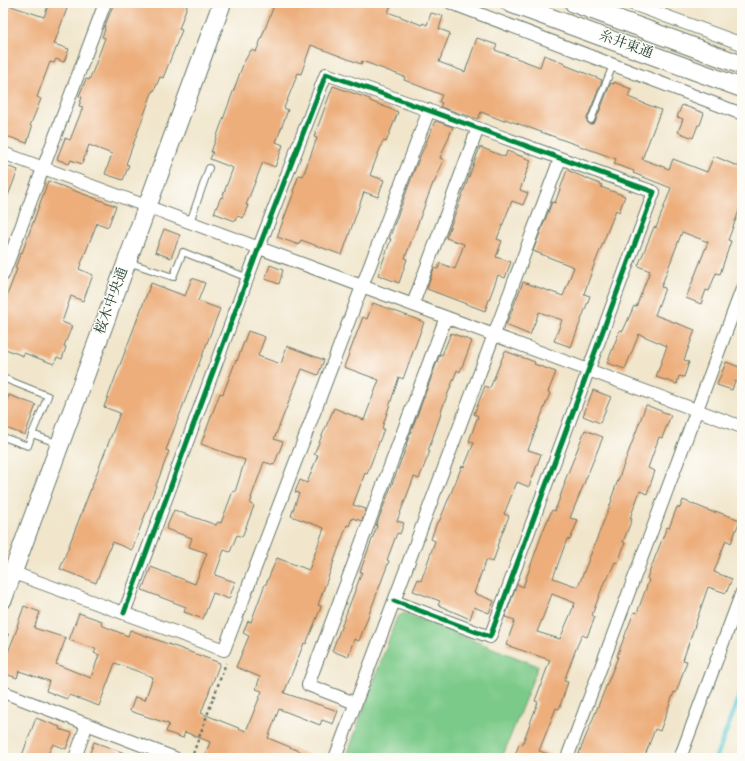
<svg xmlns="http://www.w3.org/2000/svg" width="745" height="761" font-family="Vollkorn,'Noto Serif JP',serif">
	<rect width="100%" height="100%" fill="#fdfcf7"/>
	<filter id="ink" filterUnits="userSpaceOnUse"><feTurbulence type="fractalNoise" baseFrequency=".025" numOctaves="2"/><feDisplacementMap in="SourceGraphic" scale="8" xChannelSelector="R" yChannelSelector="G"/><feConvolveMatrix kernelMatrix="1 2 1 2 8 2 1 2 1" color-interpolation-filters="sRGB"/></filter>
	<filter id="wash" filterUnits="userSpaceOnUse"><feTurbulence type="fractalNoise" baseFrequency=".012" numOctaves="4" result="noise"/><feDisplacementMap in="SourceGraphic" scale="16" xChannelSelector="R" yChannelSelector="G"/><feGaussianBlur stdDeviation="0.9" result="paint"/><feColorMatrix in="noise" values="0 0 0 0 0 0 0 0 0 0 0 0 0 0 0 0 0 1.4 0 .05"/><feComposite in="paint" operator="in"/></filter>
	<g filter="url(#wash)">
		<rect width="100%" height="100%" fill="#f1e6cc"/>
		<path fill="#7cca89" stroke="#4e845e" d="M404 613 538 666 502 758H346L397 617Z"/>
		<g fill="none" stroke-linecap="round" stroke-linejoin="round">
			<path stroke="#5dcad4" stroke-width="5" d="M716 758 742 689"/>
		</g>
		<g id="blocks">
			<path fill="#edae7b" fill-rule="evenodd" d="M49 3H69L54 44 69 49 64 62 56 59 54 63 50 62 37 97 41 99 30 126 32 127 27 143 3 135V17L8 5 44 17Z
				M114 3H188L179 29 182 30 163 78 160 77 154 91 153 90 126 164 129 165 123 180 105 174 112 154 89 145 82 164 71 160 69 164 57 159 65 138 70 140 83 107 79 106 82 97 79 96 86 79 89 80 93 71 105 38 102 37 105 29 104 28Z
				M275 3H392L388 12 422 25 423 23 427 25 431 13 443 16 439 29 450 33 439 62 465 72 477 38 497 45 495 50 540 67 544 55 565 63V65L602 80 587 118V121L589 124H592L595 122 611 83 614 84V82L631 89 628 97 661 110 642 159 669 169 673 159 707 172 714 156 742 168V203L728 240 731 241 720 274 716 273 709 291 706 290 701 304 686 298 708 242 682 232 661 287 665 288 655 315 695 330 684 360 689 362 684 377 679 376 677 384 656 377 667 346 639 334 625 369 607 363 620 330 623 331 634 306 636 307 650 271 638 266 654 227 656 228 671 188 633 173 634 171 614 164 616 159 505 119 504 121 481 112 478 119 440 107 442 103 439 102 442 95 404 80 405 77 362 61 361 64 311 45 301 74 298 73 284 108 288 110 276 142 283 145 275 167 263 162 246 205H248L243 218 237 216 235 221 214 213 221 197 222 198 233 168 210 159 213 152H211L244 62 251 50 256 52Z
				M333 86 370 99V101L398 112 386 142 383 141 370 175 384 180 378 197 364 192 342 255 301 240 299 245 277 237 294 192 293 191 299 175 303 176 317 138 314 137 318 126Z
				M682 105 704 113 700 125H698L693 138 678 132 683 119 677 117Z
				M435 121 453 127 440 158 444 160 434 183H433L405 258 407 259 399 283 378 275 391 239H389L414 171Z
				M480 147 505 157 507 151 531 160 520 190 528 193 523 205 512 201 497 239 502 241 496 257 511 262 505 278 498 275 485 311 427 289 434 268 438 269 440 263 455 269 464 244 446 238Z
				M3 165 18 170 4 206H3Z
				M567 170 602 185 601 187 625 196 619 212 616 210 593 268 584 294 590 296 571 347 554 341 562 320 539 312 530 335 506 325 523 282 563 296 574 267 533 251 552 202 555 203Z
				M48 181 116 206 108 227 97 223 79 269 93 275 83 301 71 296 62 322 72 326 64 346 66 347 62 359 57 357 54 364 24 353 23 356 3 348V306L17 269 15 268 21 252 22 253Z
				M164 229 180 235 171 258 155 252Z
				M270 265 283 270 279 284 265 279Z
				M192 278 205 283 198 301 220 309 166 450 169 451 132 550 112 542 96 583 60 569 120 413 104 407 151 283 185 296Z
				M373 303 424 322 403 379 399 377 382 428 384 429 367 474 365 473 353 505 366 509 362 521 352 518 349 526 347 525 318 605 321 606 320 610 306 644 304 643 284 693 338 711 333 724 322 720 320 725 279 709 268 738 314 757V758H246L235 754 233 758H204L210 742 185 732 183 738 166 732 169 724 130 711 135 697 145 700 153 677 115 663 99 706 69 695 67 699 46 691 49 681 19 671 17 678 3 673V666L18 626H17L24 606 40 612 34 628 66 638 56 664 91 678 99 655 94 653 96 649 69 640 79 613 102 621 101 625 128 636 130 630 220 663 201 713 246 731 262 691 256 689 260 677 236 667 249 636 243 633 248 621 251 622 265 584H266L277 558 309 570 324 528 291 516 299 493 295 492 300 480 307 483 318 455 314 454 334 408 364 420 379 380 344 367 363 317 367 319Z
				M248 331 265 337 258 356 281 364 287 346 324 360 318 375 302 369 274 439 283 442 274 465 264 462 251 498H252L250 504 254 506 242 537 237 535 230 552 224 550 215 575 235 582 229 599 213 593 203 619 184 612 186 607 142 590 151 567 195 584 207 553 189 547 192 538 166 529 174 510 216 525 218 522 221 523 233 491 235 492 245 460 201 444 220 393 223 394 236 360 237 361Z
				M451 333 472 341 460 372 457 370 440 414H441L428 451H430L419 479 414 477 397 521 404 523 400 534 397 533 387 560 389 561 359 641 354 639 348 657 332 651 362 572H360L377 526H376L407 445H406L440 354 442 355Z
				M505 351 535 362 534 364 556 372 548 392 550 393 528 450 541 454 529 487 517 482 504 514 509 516 497 546 498 547 493 562 486 560 474 593 494 601 489 613 474 607 470 619 438 605 440 601 413 591 418 579 421 581 435 541 431 539 437 522H439L462 466 464 467 474 443 469 441 478 416 474 414 485 386 490 388Z
				M726 362 742 368V384L735 381 732 390 717 385Z
				M593 390 611 397 600 423 583 416Z
				M9 395 36 405 25 435 3 427V410Z
				M646 405 671 415 662 438 659 437 648 468 655 471 647 494 640 491 630 518 632 519 623 542 625 543 618 563 615 562 607 580H605L592 615 595 617 587 637 582 635 577 646 564 681 568 682 559 709 556 708 539 751 555 756 554 758H514L519 744 522 745 538 702 535 701 550 660 506 645 515 620 505 617 517 584 523 587 543 531 552 510 555 511 565 483H564L585 430 603 437 570 518 578 520 570 540 567 539 553 578 578 587 612 500 611 499ZM552 594 575 603 560 639 537 632Z
				M683 500 715 513V511L740 520 731 543 726 540 714 572 732 579 726 593 708 587 683 660 687 661 676 693 674 692 660 731 655 729 644 758H577L618 657 617 656 634 612 637 613 649 580 647 578 667 527 669 528 677 507 680 508Z
				M36 718 60 727 59 729 72 733 66 749 53 744 46 758H21Z
				M94 742 133 756V758H88Z"/>
		</g>
	</g>
	<g filter="url(#ink)">
		<use href="#blocks" fill-opacity="0" stroke="#687869" stroke-width="1"/>
		<g fill="none" stroke-linecap="round" stroke-linejoin="round">
			<defs>
				<path id="lane" d="M591 120 613 65
					M190 222 209 168
					M128 262 173 277 183 252 248 278
					M3 378 48 396 32 434
					M3 437 28 446 32 434 59 444"/>
				<path id="street" d="M451 3 742 114
					M630 3 742 44
					M3 153 742 427
					M3 275 105 3
					M413 304 478 128
					M3 569 224 650 429 110
					M124 613 259 247 326 74C436 112 544 153 654 192L490 637 394 601
					M3 692 175 758
					M355 703 308 685 446 317
					M75 758 87 724
					M335 758 560 159
					M567 758 742 289
					M680 758 742 592"/>
				<path id="secondary" d="M510 3 742 88
					M574 3 742 65
					M3 599 222 3"/>
			</defs>
			<use href="#lane" stroke="#687869" stroke-width="8"/>
			<use href="#street" stroke="#687869" stroke-width="14"/>
			<use href="#secondary" stroke="#687869" stroke-width="20"/>
			<path stroke="#687869" stroke-width="2.5" stroke-dasharray="3 3" stroke-linecap="butt" d="M3 631 8 633 3 646
				M189 758 193 754 226 663"/>
			<use href="#lane" stroke="#fff" stroke-width="6"/>
			<use href="#street" stroke="#fff" stroke-width="12"/>
			<use href="#secondary" stroke="#fff" stroke-width="18"/>
			<defs>
				<path id="cycleway" d="M124 613 259 247 326 74C436 112 544 153 654 192L490 637 394 601"/>
			</defs>
			<use href="#cycleway" stroke="#fdfcf7" stroke-width="8"/>
			<use href="#cycleway" stroke="#00873e" stroke-width="5"/>
		</g>
	</g>
	<g text-anchor="middle" dominant-baseline="central" stroke-width="3" stroke-linejoin="round" paint-order="stroke">
		<g font-size="14" fill="#1f3d34" stroke="#fdfcf7">
			<text transform="translate(626 45) rotate(20)">糸井東通</text>
			<text transform="translate(112 301) rotate(-70)">桜木中央通</text>
		</g>
	</g>
	<rect width="745" height="761" fill="none" stroke="#fdfcf7" stroke-width="16"/>
</svg>
